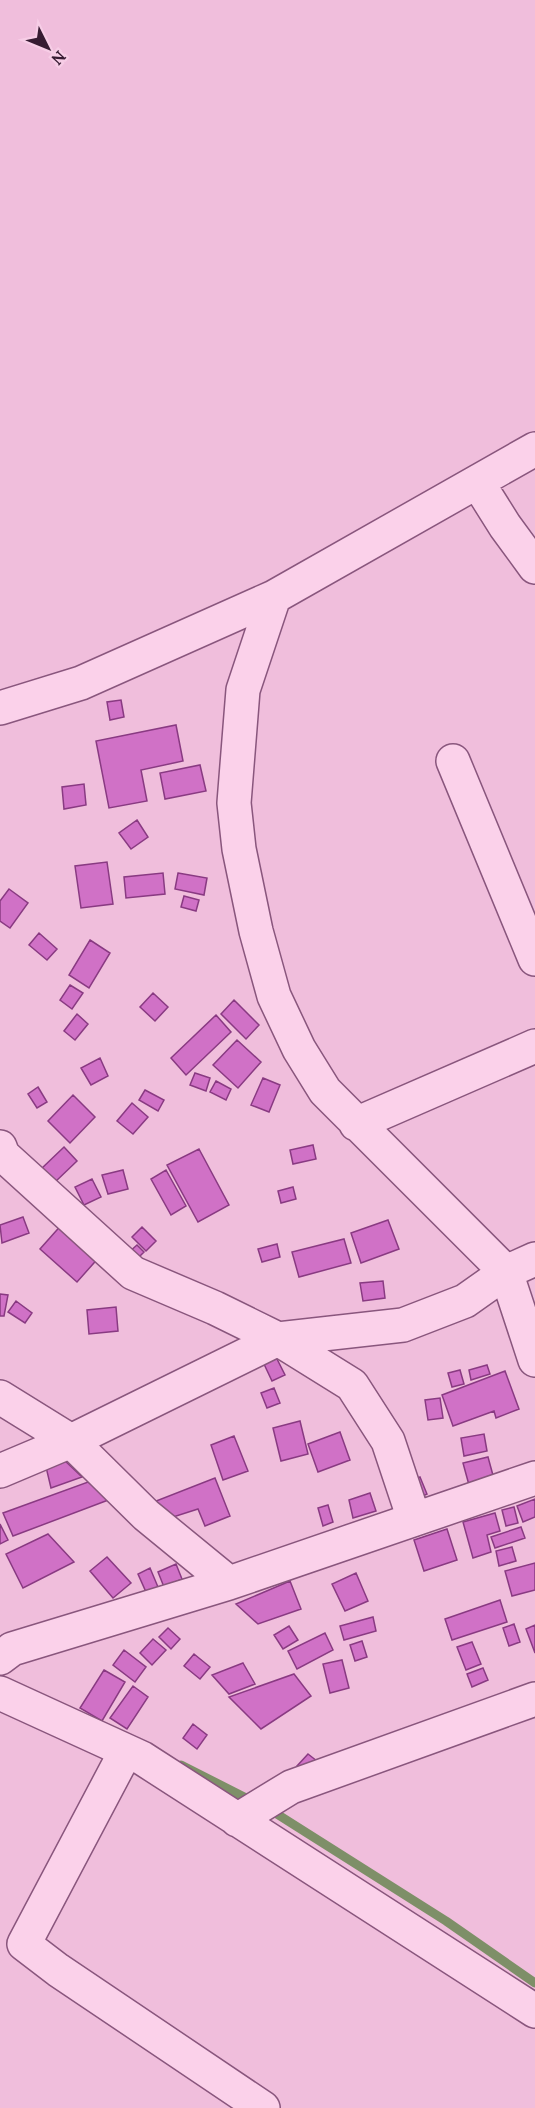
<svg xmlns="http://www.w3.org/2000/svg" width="535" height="2108" font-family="Lora,serif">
	<rect width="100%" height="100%" fill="#f0bedc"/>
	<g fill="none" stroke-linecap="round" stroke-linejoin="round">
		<path stroke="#7e8f68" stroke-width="9" d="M181 1765 254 1802
			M269 1809 446 1921 535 1983"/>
	</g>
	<path fill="#d071c6" stroke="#893a82" stroke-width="1.5" d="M121 700 124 717 110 720 107 702Z
		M176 725 183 761 141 770 147 801 109 808 96 741Z
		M200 765 206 791 165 799 160 773Z
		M84 784 86 805 64 809 62 787Z
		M137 820 148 837 131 849 119 833Z
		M107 862 113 904 81 908 75 866Z
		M163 873 165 894 126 898 124 877Z
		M178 873 207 878 204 895 175 889Z
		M9 889 28 903 10 928 0 921V901Z
		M184 896 199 900 196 911 181 907Z
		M39 933 57 949 47 960 29 945Z
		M90 940 110 953 89 988 69 975Z
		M70 985 83 993 72 1009 60 1000Z
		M153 993 168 1007 155 1021 140 1007Z
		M234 1000 259 1025 246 1039 221 1014Z
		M77 1014 88 1024 75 1040 64 1031Z
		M216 1015 231 1032 186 1075 171 1058Z
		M237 1040 261 1062 238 1088 213 1065Z
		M100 1058 108 1076 91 1085 81 1068Z
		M195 1073 210 1078 206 1091 190 1085Z
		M263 1078 280 1085 269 1112 251 1105Z
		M216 1081 231 1089 226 1100 210 1092Z
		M38 1087 47 1102 37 1108 28 1094Z
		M145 1090 164 1100 158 1111 139 1100Z
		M73 1095 95 1117 70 1143 48 1121Z
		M132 1103 148 1117 133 1134 117 1121Z
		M313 1145 316 1159 293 1164 290 1150Z
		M64 1147 77 1161 53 1184 40 1170Z
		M199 1149 229 1205 198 1222 167 1165Z
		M123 1170 128 1189 108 1194 102 1175Z
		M166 1170 186 1206 171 1215 151 1179Z
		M92 1179 101 1197 84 1205 75 1187Z
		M293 1187 296 1199 281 1203 278 1191Z
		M23 1217 29 1233 2 1243 0 1225Z
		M388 1220 399 1249 361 1263 351 1233Z
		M64 1222 101 1255 77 1282 40 1249Z
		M142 1227 156 1241 146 1251 132 1237Z
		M344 1239 351 1263 299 1277 292 1252Z
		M277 1244 280 1257 262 1262 258 1249Z
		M137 1245 144 1252 135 1261 128 1253Z
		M383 1281 385 1298 363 1301 360 1283Z
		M0 1294 8 1295 4 1316H0Z
		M16 1301 32 1313 25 1323 8 1312Z
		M116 1307 118 1331 89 1334 87 1310Z
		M276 1357 285 1375 272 1381 263 1362Z
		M487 1365 490 1374 471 1380 469 1370Z
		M460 1370 464 1384 452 1387 448 1373Z
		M505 1371 519 1409 496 1418 494 1411 453 1426 442 1395Z
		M274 1388 280 1403 267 1408 261 1393Z
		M440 1398 443 1418 428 1420 425 1400Z
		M300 1421 308 1454 281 1461 273 1428Z
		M340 1432 350 1460 318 1472 308 1444Z
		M484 1434 487 1451 464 1456 461 1438Z
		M234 1436 248 1471 223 1480 211 1445Z
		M488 1457 494 1479 469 1485 463 1463Z
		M62 1458 82 1477 51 1488 46 1467Z
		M420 1477 427 1494 418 1498 410 1481Z
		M215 1478 230 1516 205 1526 198 1509 167 1519 151 1503Z
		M88 1482 111 1499 13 1536 3 1513Z
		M370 1493 376 1511 353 1518 349 1500Z
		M535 1499V1517L523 1522 517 1506Z
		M328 1505 333 1522 323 1526 318 1508Z
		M514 1507 518 1523 506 1526 502 1510Z
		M495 1513 500 1531 487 1535 491 1552 473 1558 463 1522Z
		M0 1524 8 1540 0 1544Z
		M521 1527 525 1538 495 1548 491 1537Z
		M447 1529 457 1560 424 1571 414 1540Z
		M48 1534 74 1562 23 1588 6 1554Z
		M512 1547 516 1561 499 1566 496 1551Z
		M107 1557 131 1583 113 1598 90 1571Z
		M535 1563V1590L512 1596 505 1571Z
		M176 1564 182 1579 164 1587 158 1572Z
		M150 1568 158 1587 146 1592 138 1574Z
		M356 1573 368 1601 345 1611 332 1584Z
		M290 1581 301 1609 258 1624 236 1604Z
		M500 1600 507 1622 452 1640 445 1619Z
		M373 1617 376 1631 344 1640 340 1626Z
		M514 1624 520 1642 509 1646 503 1628Z
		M535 1625V1653L526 1629Z
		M289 1626 298 1640 283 1649 274 1635Z
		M168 1628 180 1639 171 1649 159 1637Z
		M325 1633 333 1650 297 1669 288 1651Z
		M153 1639 166 1650 152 1665 140 1653Z
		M362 1641 367 1657 355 1661 350 1645Z
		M472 1642 481 1664 466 1670 457 1647Z
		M124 1650 146 1667 135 1682 113 1665Z
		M194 1654 210 1667 200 1679 184 1666Z
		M342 1660 349 1688 330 1693 323 1664Z
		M243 1663 255 1684 229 1694 212 1675Z
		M483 1668 488 1680 472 1687 467 1674Z
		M104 1670 125 1682 102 1721 80 1708Z
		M294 1674 311 1696 261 1729 229 1697Z
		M133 1686 148 1697 127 1729 110 1718Z
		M193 1724 207 1735 197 1749 183 1738Z
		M308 1754 317 1761 306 1774 297 1766Z"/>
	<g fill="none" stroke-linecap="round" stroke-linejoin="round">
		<defs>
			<path id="minor" d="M478 483 505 526 535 567
				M274 597 243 690 234 803 239 849 256 931 274 996 299 1049 325 1091 506 1272 535 1360
				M0 708 81 683 274 597 535 449
				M453 761 535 959
				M356 1124 535 1046
				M0 1147 3 1155 133 1273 215 1308 278 1339 352 1385 388 1441 414 1519
				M0 1397 71 1441 146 1515 229 1583
				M0 1471 71 1441 278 1339 403 1325 465 1301 506 1272 535 1259
				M0 1658 12 1649 229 1583 535 1478
				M0 1693 142 1758 535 2011
				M126 1751 24 1944 58 1970 263 2108
				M237 1820 291 1787 535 1699"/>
		</defs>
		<use href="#minor" stroke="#89567d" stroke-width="36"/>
		<use href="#minor" stroke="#fbd1ea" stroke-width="33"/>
	</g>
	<g transform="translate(48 48) rotate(133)" stroke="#f7cde6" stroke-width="4.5" paint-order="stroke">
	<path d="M0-4.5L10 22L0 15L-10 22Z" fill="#371b32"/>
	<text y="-9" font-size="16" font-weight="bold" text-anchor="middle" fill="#371b32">N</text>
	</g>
</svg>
